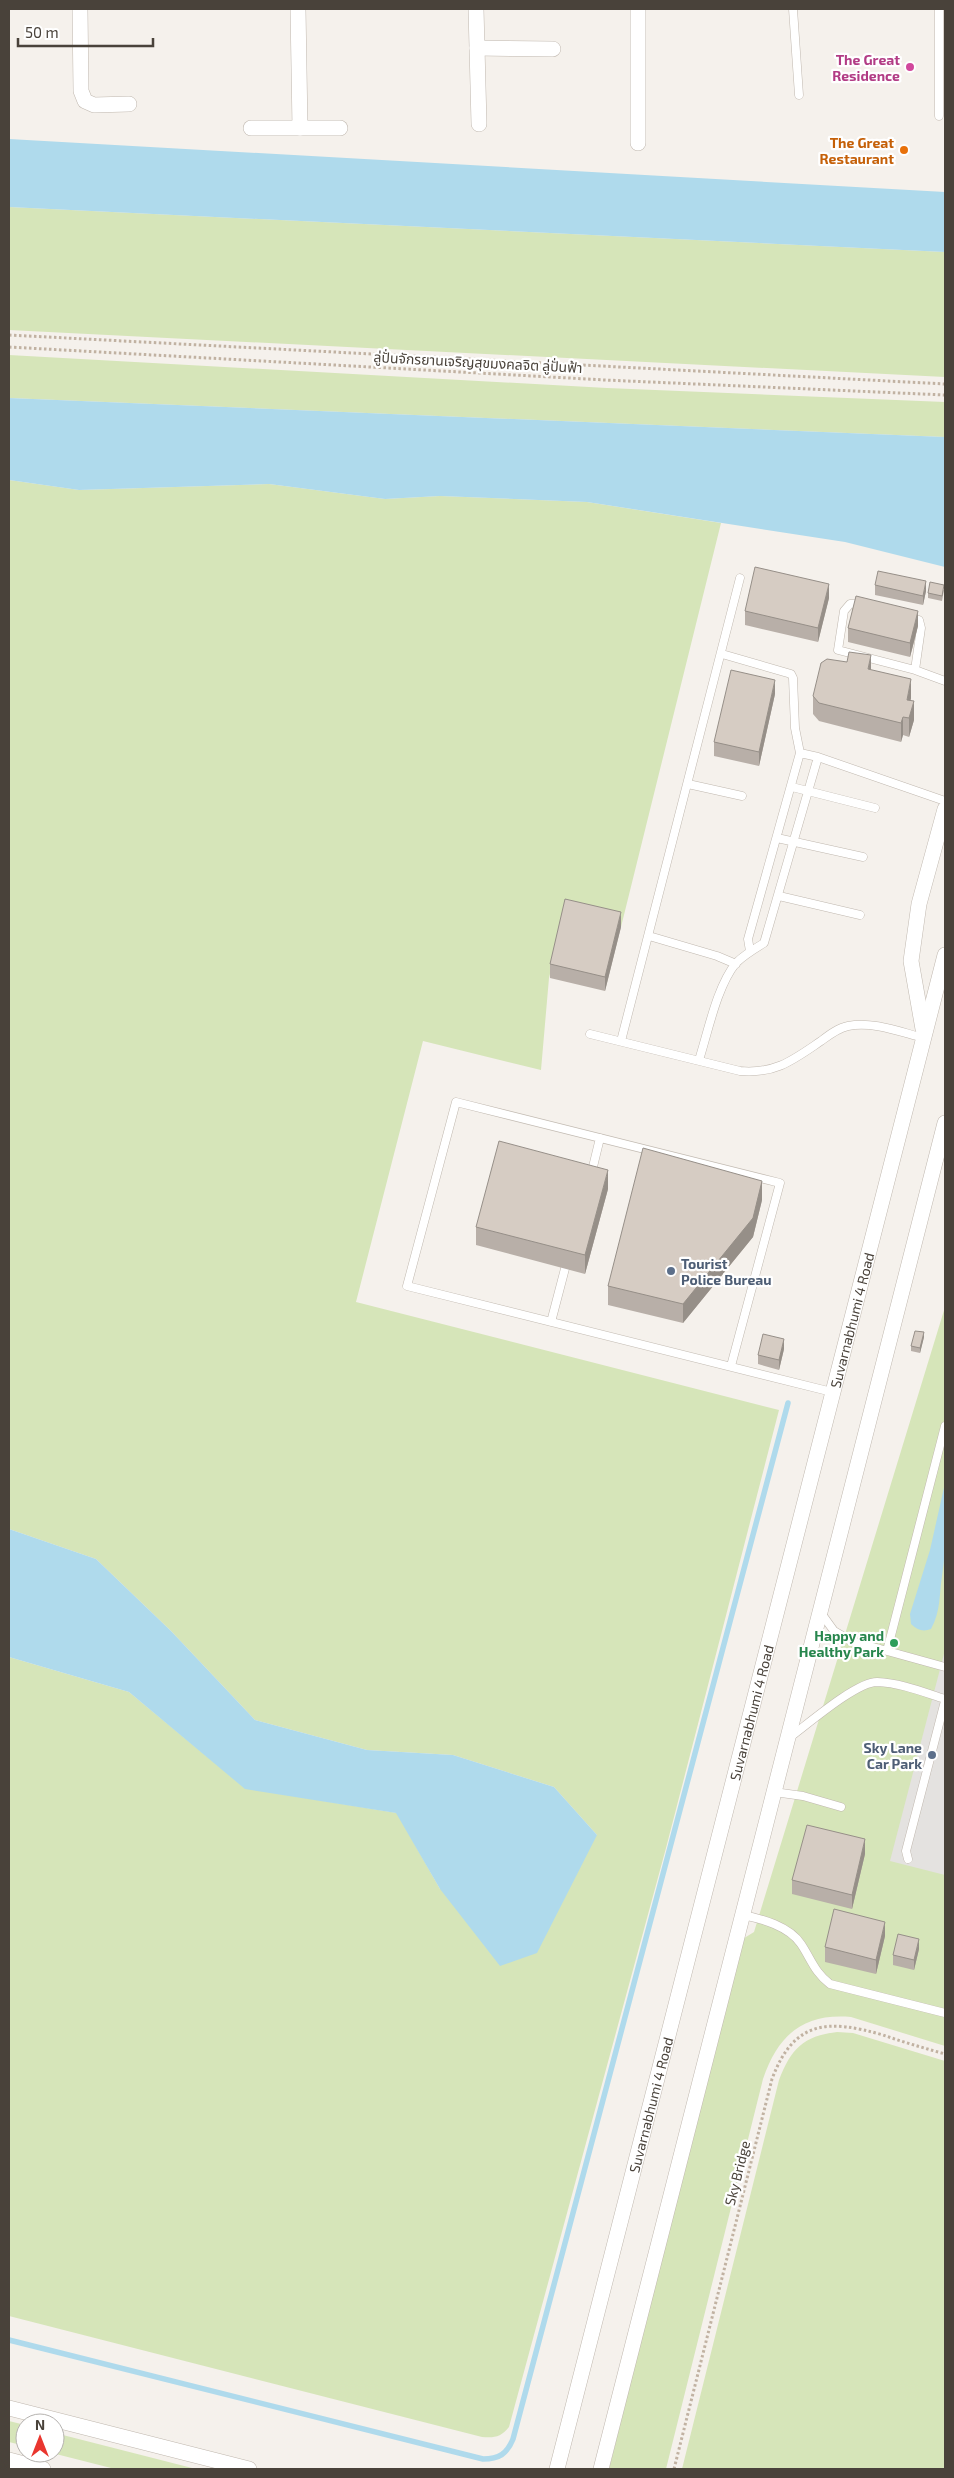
<svg xmlns="http://www.w3.org/2000/svg" width="954" height="2478" font-family="'Exo 2','Noto Sans Thai',sans-serif">
	<rect width="100%" height="100%" fill="#f5f1ec"/>
	<path fill="#d6e5b9" d="M9 207 945 252V377L9 330Z
		M9 355 607 388 945 402V437L9 398Z
		M9 480 79 490 269 484 385 499 440 496 587 502 721 523 621 927 565 913 549 978 541 1070 423 1041 356 1302 779 1410 666 1848 509 2427C501 2437 495 2438 482 2437L9 2316V1657L129 1692 245 1788 397 1813 440 1889 597 1835 554 1787 453 1755 367 1750 255 1720 171 1631 96 1559 9 1529Z
		M945 1307V2046L851 2017C803 2013 778 2035 763 2079L666 2469H609L741 1940 754 1932Z
		M837 2032 853 2033 945 2061V2469H682L779 2080C791 2049 803 2036 837 2032Z
		M9 2421 25 2425V2446L9 2442Z
		M55 2433 196 2469H115L52 2453H55Z"/>
	<path fill="#e4e2e0" d="M945 1650V1875L890 1861Z"/>
	<path fill="#afdaec" d="M9 139 945 192V252L9 207Z
		M9 398 945 437V567L845 542 587 502 440 496 385 499 269 484 79 490 9 480Z
		M945 1483C945 1514 947 1546 942 1576 939 1595 941 1611 931 1629 923 1632 917 1630 911 1624L910 1614 930 1550Z
		M9 1529 96 1559 171 1631 255 1720 367 1750 453 1755 554 1787 597 1835 537 1953 500 1966 440 1889 396 1813 245 1789 129 1692 9 1657Z"/>
	<g fill="none" stroke-linecap="round" stroke-linejoin="round">
		<path stroke="#afdaec" stroke-width="5.5" d="M9 2340 483 2459C499 2459 507 2454 513 2439L788 1403"/>
		<defs>
			<path id="lane" d="M793 9 799 95
				M939 9V116
				M861 603 919 620 921 628 915 670 838 650 844 611 850 604Z
				M722 654 791 674 793 678 795 728 800 753
				M915 670 945 681
				M688 784 742 796
				M792 787 875 808
				M777 838 863 857
				M779 896 860 915
				M649 936 717 956 736 964
				M750 951 748 939 800 753 818 757 945 801
				M590 1034 740 1071C776 1074 793 1060 821 1041 829 1035 838 1028 848 1026 873 1021 900 1032 924 1038
				M621 1041 740 578
				M699 1060C708 1032 717 986 736 963 744 955 754 949 764 943L818 757
				M591 1175 600 1138
				M551 1322 567 1261
				M731 1366 780 1183 456 1102 407 1286 832 1392
				M821 1613 834 1631 851 1641 945 1667
				M887 1651 945 1426
				M789 1738C808 1724 856 1682 877 1682 901 1683 923 1692 945 1699
				M774 1792 803 1796 841 1807
				M908 1859 906 1851 945 1701
				M743 1915C762 1919 789 1926 801 1944 811 1959 815 1973 830 1984L945 2013"/>
			<g id="street">
				<path d="M80 9 81 91 85 101 94 105 129 104"/>
				<path d="M298 9 300 128"/>
				<path d="M476 9 479 124"/>
				<path d="M638 9V143"/>
				<path d="M477 48 553 49"/>
				<path d="M251 128H340"/>
				<path d="M923 1029 911 961 919 904 945 809"/>
				<path d="M9 2408 249 2469"/>
				<path d="M9 2460 43 2469"/>
				<path id="s1" d="M557 2469 945 955"/>
				<path d="M601 2469 945 1123"/>
			</g>
		</defs>
		<use href="#lane" stroke="#c0b8af" stroke-width="9"/>
		<use href="#street" stroke="#c0b8af" stroke-width="16"/>
		<path stroke="#c1b2a2" stroke-width="3" stroke-dasharray="2.5 2.5" stroke-linecap="butt" d="M9 335 945 384
			M9 347 605 380 945 395
			M674 2469 772 2079C794 2020 828 2019 883 2035 903 2042 924 2048 945 2054"/>
		<use href="#lane" stroke="#fff" stroke-width="8"/>
		<use href="#street" stroke="#fff" stroke-width="15"/>
	</g>
	<path fill="#b8afa8" d="M875 585 926 591 923 605 875 595Z
		M944 590 942 601 928 598V593Z
		M829 598 818 642 745 625V611Z
		M918 626 910 657 848 642V628Z
		M871 670 911 698 910 701 914 720 909 737 903 735 901 742 819 721 813 714V696Z
		M775 694 759 766 714 756V742Z
		M621 927 605 991 550 978V964Z
		M608 1189 585 1274 476 1245V1227Z
		M762 1200 753 1237 683 1323 608 1305V1286Z
		M924 1337 920 1353 911 1351V1346Z
		M784 1349 779 1370 758 1364V1355Z
		M865 1854 852 1909 792 1894V1880Z
		M885 1936 876 1974 825 1962V1947Z
		M919 1949 914 1970 893 1965V1955Z"/>
	<path fill="#968f88" d="M926 581V591L923 605V596Z
		M829 584V598L818 642V628Z
		M918 611V626L910 657V643Z
		M871 655V674L868 669Z
		M911 679V698L907 718V700Z
		M775 680V694L759 766V752Z
		M914 701V720L909 737V718Z
		M903 717V735L901 742V723Z
		M621 912V927L605 991V977Z
		M608 1170V1189L585 1274V1255Z
		M762 1181V1200L753 1237 683 1323V1304Z
		M924 1332V1337L920 1353V1348Z
		M784 1339V1349L779 1370V1360Z
		M865 1839V1854L852 1909V1895Z
		M885 1922V1936L876 1974V1960Z
		M919 1939V1949L914 1970V1960Z"/>
	<path fill="#d6ccc3" stroke="#968f88" d="M755 567 829 584 818 628 745 611Z
		M878 571 926 581 923 596 875 585Z
		M930 582 944 585 942 596 928 593Z
		M856 596 918 611 910 643 848 628Z
		M849 652 871 655 868 669 911 679 907 700 914 701 909 718 903 717 901 723 819 703 813 696 821 663 827 659 847 662Z
		M731 670 775 680 759 752 714 742Z
		M565 899 621 912 605 977 550 964Z
		M499 1141 608 1170 585 1255 476 1227Z
		M643 1148 762 1181 753 1218 683 1304 608 1286Z
		M915 1331 924 1332 920 1348 911 1346Z
		M763 1334 784 1339 779 1360 758 1355Z
		M807 1825 865 1839 852 1895 792 1880Z
		M834 1909 885 1922 876 1960 825 1947Z
		M898 1934 919 1939 914 1960 893 1955Z"/>
	<circle fill="#d1479c" stroke="#fff" stroke-width="2" cx="910" cy="67" r="5"/>
	<circle fill="#e8710a" stroke="#fff" stroke-width="2" cx="904" cy="150" r="5"/>
	<g fill="#5c6f8a" stroke="#fff" stroke-width="2">
		<circle cx="671" cy="1271" r="5"/>
		<circle cx="932" cy="1755" r="5"/>
	</g>
	<circle fill="#2e9e5b" stroke="#fff" stroke-width="2" cx="894" cy="1643" r="5"/>
	<g text-anchor="middle" dominant-baseline="central" stroke-width="4.5" stroke-linejoin="round" paint-order="stroke">
		<g font-size="14" font-weight="bold" fill="#b23c85" stroke="#fff" text-anchor="end">
			<text x="900" y="59">The Great<tspan x="900" dy="16">Residence</tspan></text>
		</g>
		<g font-size="14" font-weight="bold" fill="#c56008" stroke="#fff" text-anchor="end">
			<text x="894" y="142">The Great<tspan x="894" dy="16">Restaurant</tspan></text>
		</g>
		<g font-size="14" fill="#49423a" stroke="#fff">
			<text transform="translate(478 362) rotate(3)">ลู่ปั่นจักรยานเจริญสุขมงคลจิต ลู่ปั่นฟ้า</text>
			<text stroke="none"><textPath href="#s1" startOffset="1186">Suvarnabhumi 4 Road</textPath></text>
			<text stroke="none"><textPath href="#s1" startOffset="781">Suvarnabhumi 4 Road</textPath></text>
			<text stroke="none"><textPath href="#s1" startOffset="376">Suvarnabhumi 4 Road</textPath></text>
			<text transform="translate(737 2173) rotate(-76)">Sky Bridge</text>
		</g>
		<g font-size="14" font-weight="bold" fill="#4e5e75" stroke="#fff" text-anchor="start">
			<text x="681" y="1263">Tourist<tspan x="681" dy="16">Police Bureau</tspan></text>
			<text x="922" y="1747" text-anchor="end">Sky Lane<tspan x="922" dy="16">Car Park</tspan></text>
		</g>
		<g font-size="14" font-weight="bold" fill="#27864d" stroke="#fff" text-anchor="end">
			<text x="884" y="1635">Happy and<tspan x="884" dy="16">Healthy Park</tspan></text>
		</g>
	</g>
	<rect width="954" height="2478" fill="none" stroke="#49423a" stroke-width="20"/>
	<g transform="translate(40 2438)"><circle r="24" fill="#ffffff" stroke="#b6b3b0"/>
	<path d="M0-4L9 19L0 12L-9 19Z" fill="#e9362f"/>
	<text y="-8" font-size="14" font-weight="bold" text-anchor="middle" fill="#49423a">N</text>
	</g>
	<path d="M18 38v8h135v-8" fill="none" stroke="#49423a" stroke-width="2.5"/>
	<text x="25" y="38" font-size="15" fill="#49423a" stroke="#ffffff" stroke-width="4" paint-order="stroke">50 m</text>
</svg>
